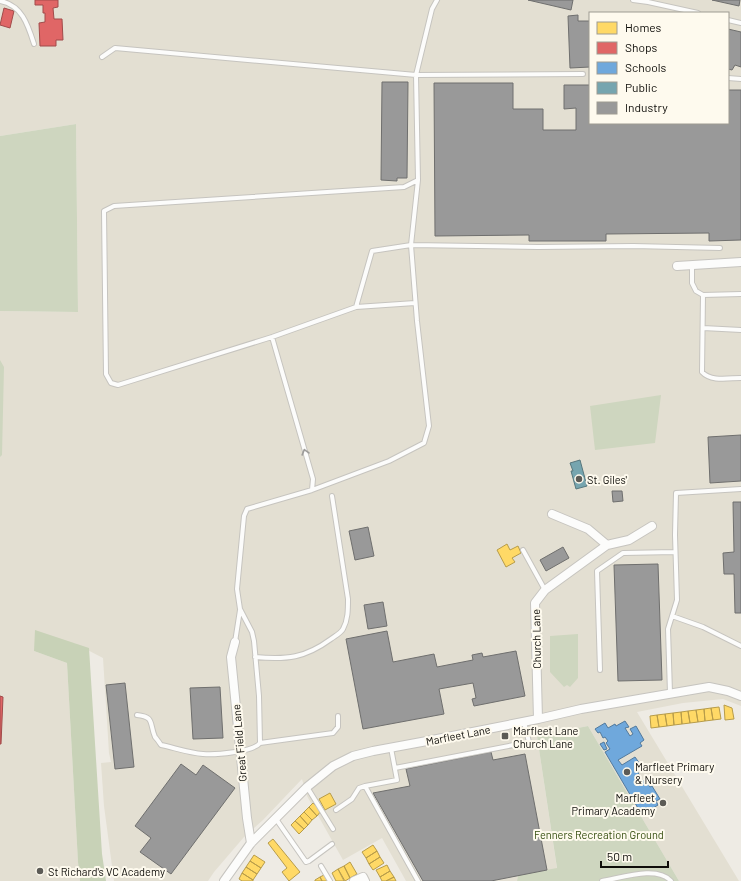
<svg xmlns="http://www.w3.org/2000/svg" width="741" height="881" font-family="Barlow,sans-serif">
	<rect width="100%" height="100%" fill="#eeebe4"/>
	<path fill="#e3dfd2" fill-rule="evenodd" d="M0 0H741V706L723 699 683 703 637 712 739 881H679L588 726 537 736 557 869 518 875 517 881H406L382 838 343 860 307 796 302 779 263 820 244 837 214 872 208 881H114L104 806 101 763 111 762 109 753 103 658 74 643 34 651 67 663 78 862 80 881H0V311L78 312 76 124 0 136ZM590 13H728V123H590Z"/>
	<path fill="#ced6bf" d="M76 124 78 312 0 311V136Z
		M0 360 4 367 2 455 0 457Z
		M661 395 655 443 595 450 590 406Z
		M578 634V678L570 687 567 685 564 687 550 672V636Z
		M588 726 679 881H517L518 875 557 868 537 736Z"/>
	<path fill="#c8d2b7" d="M35 630 89 648 102 854 106 881H80L78 862 67 663 34 651Z"/>
	<path fill="#ffd966" stroke="#b79c4a" d="M507 544 510 550 518 546 521 553 512 558 515 562 506 567 497 550Z
		M724 705 732 708 734 719 725 720Z
		M719 707 721 719 713 720 711 708Z
		M711 708 713 720 705 721 704 709Z
		M704 709 705 721 698 722 696 710Z
		M696 710 698 722 690 723 688 711Z
		M688 711 690 723 682 724 681 712Z
		M681 712 682 724 674 725 673 713Z
		M673 713 674 725 667 726 665 714Z
		M665 714 667 726 659 727 657 715Z
		M657 715 659 727 651 728 650 716Z
		M330 793 336 804 325 810 319 799Z
		M313 803 321 811 317 816 309 807Z
		M309 807 317 816 312 820 304 812Z
		M304 812 312 820 308 825 300 816Z
		M300 816 308 825 304 829 295 821Z
		M295 821 304 829 299 834 291 825Z
		M273 839 300 872 289 881 282 872 287 868 268 843Z
		M373 845 377 851 366 858 362 852Z
		M377 851 380 857 369 864 366 858Z
		M254 855 265 862 261 868 250 861Z
		M380 857 384 863 373 870 369 864Z
		M250 861 261 868 257 874 246 867Z
		M350 862 357 874 350 878 344 866Z
		M387 865 390 871 380 877 376 870Z
		M344 866 350 878 345 881 338 869Z
		M246 867 257 874 253 880 242 873Z
		M338 869 344 881H336L332 873Z
		M390 871 394 877 386 881H382L380 877Z
		M242 873 253 880V881H242L239 879Z
		M326 874 330 881H322L320 877Z
		M320 877 322 881H315V880Z
		M394 877 396 881H386Z"/>
	<path fill="#e06666" stroke="#a14b4a" d="M35 0H58V7L53 8 54 19H62L63 40H56V46H40L39 23 45 22V13H43V5H35Z
		M4 8 14 11 10 28 0 25Z
		M0 696 3 697 1 744H0Z"/>
	<path fill="#6fa8dc" stroke="#527a9d" d="M625 721 629 727 625 728 630 736 633 734 630 729 636 726 644 740 640 743 642 746 618 760 622 765 635 757 640 764 635 767 640 776 636 778 639 783 643 780 645 784 647 782 650 787 652 786 660 799 656 801 658 805 642 815 605 752 610 749 606 743 608 741 605 737 603 738 600 732 598 733 595 729 605 723 608 728 615 724 616 726Z
		M604 742 607 749 604 750 600 744Z"/>
	<path fill="#76a5af" stroke="#57777d" d="M580 460 587 486 576 489 571 471H573L570 463Z"/>
	<path fill="#999" stroke="#6f6f6e" d="M528 0H573L571 10Z
		M712 0H740L739 6Z
		M578 15V21H590V67L570 68 568 16Z
		M728 29 741 32V67L735 65 732 70 728 69Z
		M382 82H408L407 178H397V181L381 180Z
		M434 83H513V109H543V130H576V108L564 109V85H590V123H728V90H741V240L709 241V233L606 234V241H529V235L435 236Z
		M741 435V481L710 483 708 437Z
		M612 491H622L623 501 613 502Z
		M733 502H741V613H735L734 574H724L723 553 734 552Z
		M368 527 374 556 355 560 349 531Z
		M563 547 569 558 546 571 540 560Z
		M658 564 662 680 618 681 614 565Z
		M383 602 387 626 368 629 364 605Z
		M387 631 393 662 434 654 437 667 473 660 472 655 482 653 483 657 516 651 525 696 474 706 472 699 476 698 473 683 439 689 444 714 363 729 346 639Z
		M125 683 134 767 115 769 106 685Z
		M220 687 223 738 193 739 190 688Z
		M491 752 493 760 525 754 547 870 491 881H423L373 793 410 786 406 769Z
		M181 764 196 775 203 765 235 788 171 874 140 852 151 838 135 826Z"/>
	<g fill="none" stroke-linecap="round" stroke-linejoin="round">
		<defs>
			<path id="service" d="M633 0 648 2 698 13
				M0 1C22 5 28 25 34 44
				M728 20 741 23
				M102 57 115 48 416 75 583 74
				M728 78 741 79
				M692 265V283L696 291 703 295 741 294
				M703 295 702 372C711 382 729 378 741 378
				M415 303 356 307 272 337 118 385 111 383 106 374 104 211 114 206 404 187 418 180 416 75 432 9 437 0
				M356 307 372 251 411 245 538 247 633 246 720 248
				M703 328 741 330
				M272 337 313 479 312 490
				M523 550 545 590
				M672 616 703 627 741 646
				M235 642 240 610
				M255 657C287 660 305 658 331 639 335 636 341 633 343 629 348 620 348 610 348 599L332 496
				M600 670 597 571 623 553 675 552
				M670 693 668 629 677 600 675 535 676 493 741 489
				M137 715C155 717 149 723 155 737 157 739 159 742 161 745 175 748 189 753 203 754 215 755 253 752 260 743L259 696 254 641 252 632 240 609 237 589 244 516 247 509 312 490 389 461 424 443 429 426 417 321 411 245 418 180
				M260 743 333 733 338 727V716
				M391 748 397 780 365 786 418 881
				M395 768 529 742 524 722
				M307 787 333 829
				M336 810 352 799 359 788 365 786
				M276 819 306 862 309 861 332 844
				M321 866 330 881
				M602 881C621 878 657 865 671 881"/>
			<path id="minor" d="M677 266 741 262
				M607 545 629 540 652 526
				M235 642 231 657 247 818 251 843
				M538 719 535 603 545 590 607 545 588 529 552 514
				M224 881 251 843 307 787 333 766 353 756 373 751 427 741 538 719 581 709 709 687 728 691 741 696
				M354 881 363 877 365 881"/>
		</defs>
		<use href="#service" stroke="#c6c4bf" stroke-width="6"/>
		<use href="#minor" stroke="#c6c4bf" stroke-width="10"/>
		<use href="#service" stroke="#fcfcfb" stroke-width="4"/>
		<use href="#minor" stroke="#fcfcfb" stroke-width="8"/>
	</g>
	<defs><path id="oneway-chevron" d="M-2-3.5L2.5 0L-2 3.5" fill="none" stroke-width="1.6" stroke-linecap="round" stroke-linejoin="round"/></defs>
	<use stroke="#9d9c9a" href="#oneway-chevron" transform="translate(305 452) rotate(-106)"/>
	<g fill="#5c5b56" stroke="#fefaee" stroke-width="1.5">
		<circle cx="579" cy="479" r="4"/>
		<rect x="501" y="732" width="8" height="8" rx="2"/>
		<circle cx="627" cy="772" r="4"/>
		<circle cx="663" cy="803" r="4"/>
		<circle cx="40" cy="871" r="4"/>
	</g>
	<g text-anchor="middle" dominant-baseline="central" stroke-width="4" stroke-linejoin="round" paint-order="stroke">
		<g font-size="11" fill="#0e0d09" stroke="#fefaee" text-anchor="start">
			<text x="587" y="479">St. Giles'</text>
			<text x="513" y="730">Marfleet Lane<tspan x="513" dy="13">Church Lane</tspan></text>
			<text x="635" y="766">Marfleet Primary<tspan x="635" dy="13">&amp; Nursery</tspan></text>
			<text x="655" y="797" text-anchor="end">Marfleet<tspan x="655" dy="13">Primary Academy</tspan></text>
			<text x="48" y="871">St Richard's VC Academy</text>
		</g>
		<g font-size="11" fill="#0e0d09" stroke="#fefaee">
			<text transform="translate(536 639) rotate(-91)">Church Lane</text>
			<text transform="translate(458 735) rotate(-11)">Marfleet Lane</text>
			<text transform="translate(239 743) rotate(-95)">Great Field Lane</text>
		</g>
		<g font-size="11" fill="#354e0f" stroke="#fefaee">
			<text x="599" y="834">Fenners Recreation Ground</text>
		</g>
	</g>
	<rect x="589" y="12" width="140" height="112" fill="#fefaee" stroke="#9e9b92"/>
	<rect x="597" y="22" width="20" height="12" fill="#ffd966" stroke="#9e9b92"/>
	<text x="625" y="32" font-size="12" fill="#0e0d09">Homes</text>
	<rect x="597" y="42" width="20" height="12" fill="#e06666" stroke="#9e9b92"/>
	<text x="625" y="52" font-size="12" fill="#0e0d09">Shops</text>
	<rect x="597" y="62" width="20" height="12" fill="#6fa8dc" stroke="#9e9b92"/>
	<text x="625" y="72" font-size="12" fill="#0e0d09">Schools</text>
	<rect x="597" y="82" width="20" height="12" fill="#76a5af" stroke="#9e9b92"/>
	<text x="625" y="92" font-size="12" fill="#0e0d09">Public</text>
	<rect x="597" y="102" width="20" height="12" fill="#999999" stroke="#9e9b92"/>
	<text x="625" y="112" font-size="12" fill="#0e0d09">Industry</text>
	<path d="M601 861v6h67v-6" fill="none" stroke="#0e0d09" stroke-width="2"/>
	<text x="607" y="861" font-size="12" fill="#0e0d09" stroke="#fefaee" stroke-width="3" paint-order="stroke">50 m</text>
</svg>
